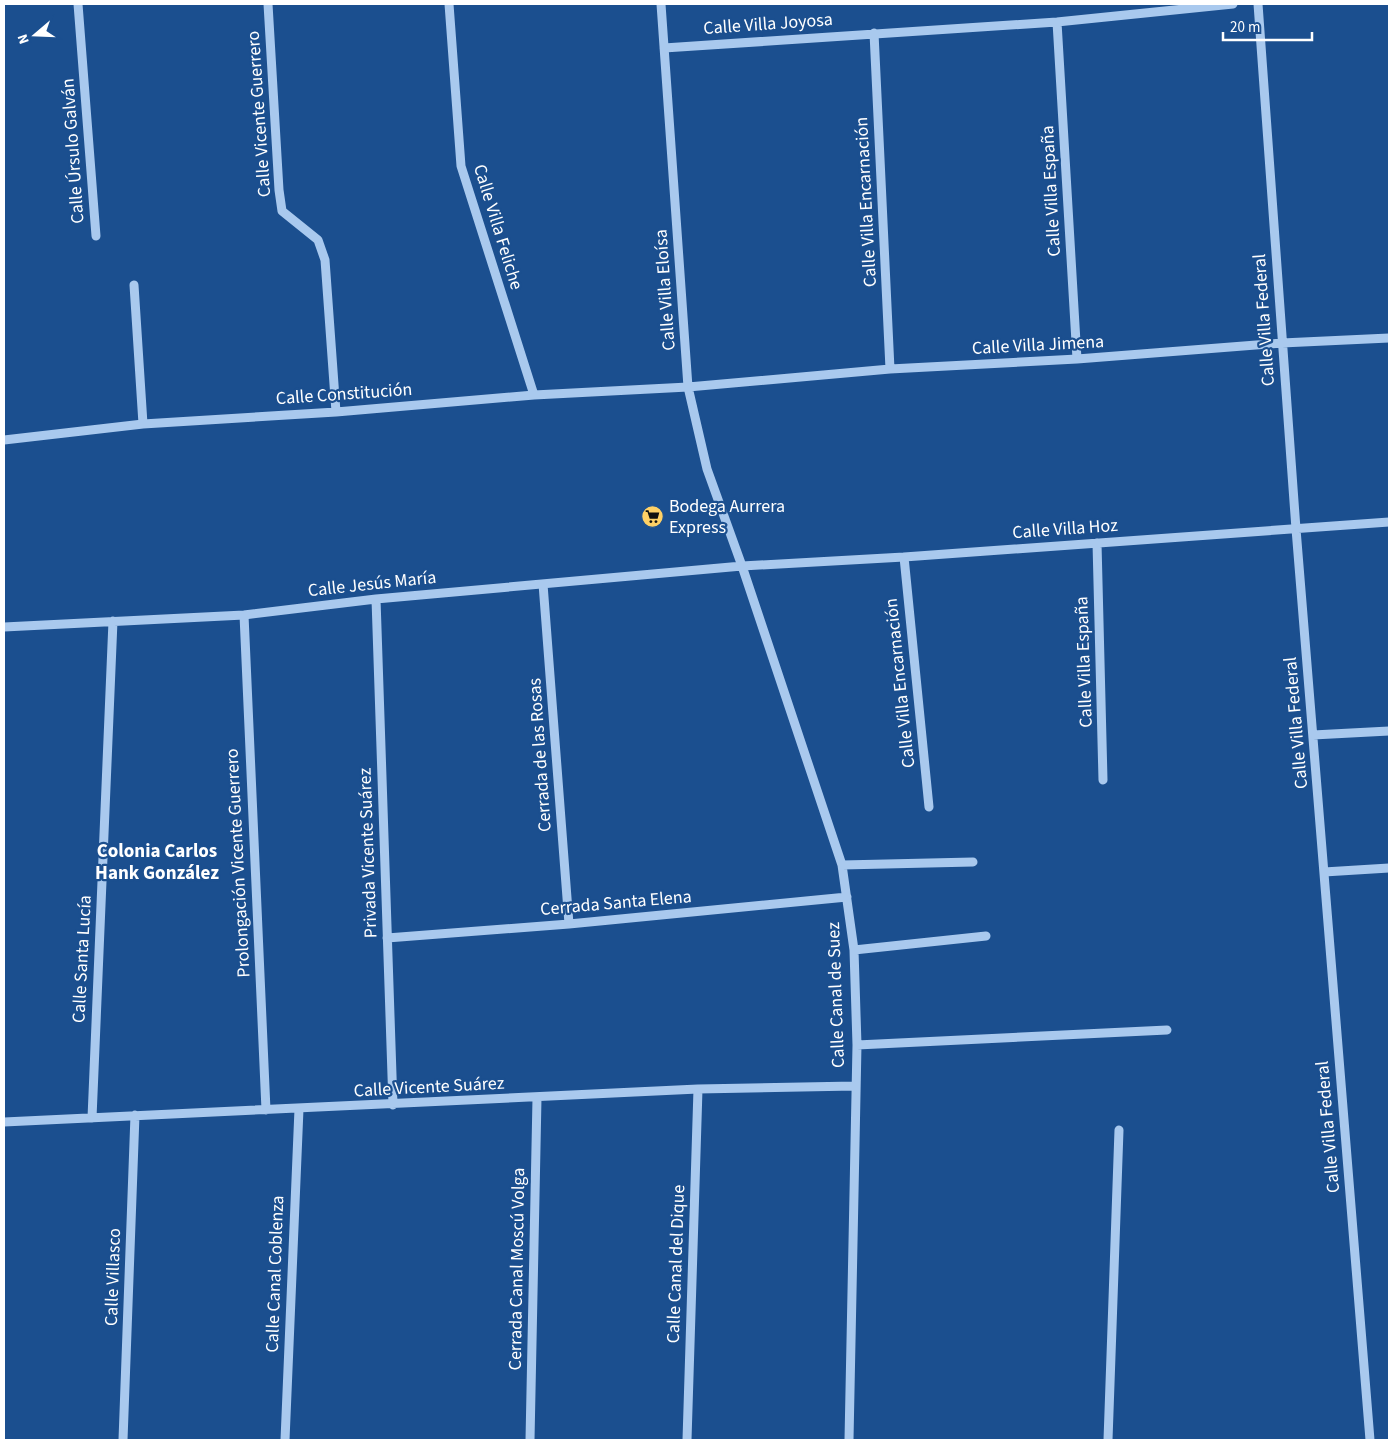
<svg xmlns="http://www.w3.org/2000/svg" width="1393" height="1444" font-family="'Source Sans 3',sans-serif">
	<rect width="100%" height="100%" fill="#1b4f8f"/>
	<g fill="none" stroke-linecap="round" stroke-linejoin="round">
		<path stroke="#a9c9ee" stroke-width="9" d="M78 4 96 236
			M268 4 279 190 282 211 318 240 325 260 336 412
			M449 4 461 166 534 395
			M661 4 688 387 707 469 742 566 842 865 854 950 857 1045 849 1440
			M1258 4 1296 529 1370 1440
			M1057 22 1077 359
			M874 33 890 369
			M664 48 1057 22 1233 4
			M134 285 143 424
			M4 440 143 424 336 412 534 395 688 387 890 369 1077 359 1282 343 1389 338
			M1097 543 1103 780
			M904 557 929 807
			M543 584 569 924
			M376 599 393 1105
			M244 615 266 1110
			M4 627 244 615 376 599 742 566 904 557 1389 522
			M1313 735 1389 731
			M842 865 973 862
			M1324 872 1389 868
			M387 938 569 924 847 897
			M854 950 986 936
			M857 1045 1167 1030
			M92 1118 113 621
			M4 1122 698 1089 855 1086
			M123 1440 135 1115
			M285 1440 299 1109
			M530 1440 537 1098
			M687 1440 698 1089
			M1108 1440 1119 1130"/>
	</g>
	<defs>
		<symbol id="supermarket-disc" viewBox="-11 -11 22 22"><circle r="9.5" fill="#ffd166" stroke="#1b4f8f"/><path d="M-6-5.5h2.5l.6 2H6L4.5 2H-2.5L-4.4-4H-6ZM-1.5 3.2a1.3 1.3 0 1 0 .1 0ZM3 3.2a1.3 1.3 0 1 0 .1 0Z" fill="#111"/></symbol>
	</defs>
	<g fill-rule="evenodd">
		<use href="#supermarket-disc" x="640" y="504" width="25" height="25"/>
	</g>
	<g text-anchor="middle" dominant-baseline="central" stroke-width="4.5" stroke-linejoin="round" paint-order="stroke">
		<g font-size="18" fill="#fff" stroke="#1b4f8f">
			<text transform="translate(768 24) rotate(-4)">Calle Villa Joyosa</text>
			<text transform="translate(259 114) rotate(-94)">Calle Vicente Guerrero</text>
			<text transform="translate(73 151) rotate(-94)">Calle Úrsulo Galván</text>
			<text transform="translate(1051 191) rotate(-93)">Calle Villa España</text>
			<text transform="translate(866 202) rotate(-93)">Calle Villa Encarnación</text>
			<text transform="translate(498 227) rotate(73)">Calle Villa Feliche</text>
			<text transform="translate(665 290) rotate(-94)">Calle Villa Eloísa</text>
			<text transform="translate(1264 320) rotate(-94)">Calle Villa Federal</text>
			<text transform="translate(1038 345) rotate(-3)">Calle Villa Jimena</text>
			<text transform="translate(344 394) rotate(-4)">Calle Constitución</text>
			<text transform="translate(1065 529) rotate(-4)">Calle Villa Hoz</text>
			<text transform="translate(372 584) rotate(-6)">Calle Jesús María</text>
			<text transform="translate(1084 662) rotate(-92)">Calle Villa España</text>
			<text transform="translate(900 683) rotate(-96)">Calle Villa Encarnación</text>
			<text transform="translate(1296 723) rotate(-95)">Calle Villa Federal</text>
			<text transform="translate(540 755) rotate(-94)">Cerrada de las Rosas</text>
			<text transform="translate(368 853) rotate(-92)">Privada Vicente Suárez</text>
			<text transform="translate(238 863) rotate(-93)">Prolongación Vicente Guerrero</text>
			<text transform="translate(616 903) rotate(-5)">Cerrada Santa Elena</text>
			<text transform="translate(82 959) rotate(-87)">Calle Santa Lucía</text>
			<text transform="translate(836 995) rotate(-92)">Calle Canal de Suez</text>
			<text transform="translate(429 1087) rotate(-3)">Calle Vicente Suárez</text>
			<text transform="translate(1328 1127) rotate(-95)">Calle Villa Federal</text>
			<text transform="translate(676 1264) rotate(-88)">Calle Canal del Dique</text>
			<text transform="translate(517 1269) rotate(-89)">Cerrada Canal Moscú Volga</text>
			<text transform="translate(275 1274) rotate(-88)">Calle Canal Coblenza</text>
			<text transform="translate(113 1277) rotate(-88)">Calle Villasco</text>
		</g>
		<g font-size="18" fill="#fff" stroke="#1b4f8f" text-anchor="start">
			<text x="669" y="506">Bodega Aurrera<tspan x="669" dy="21">Express</tspan></text>
		</g>
		<g font-size="19" font-weight="bold" fill="#fff" stroke="#1b4f8f">
			<text x="157" y="851">Colonia Carlos<tspan x="157" dy="22">Hank González</tspan></text>
		</g>
	</g>
	<rect width="1393" height="1444" fill="none" stroke="#ffffff" stroke-width="10"/>
	<g transform="translate(35 35) rotate(251)" stroke="#1b4f8f" stroke-width="4" paint-order="stroke">
	<path d="M0-4L9 19L0 12L-9 19Z" fill="#ffffff"/>
	<text y="-8" font-size="14" font-weight="bold" text-anchor="middle" fill="#ffffff">N</text>
	</g>
	<path d="M1223 32v8h89v-8" fill="none" stroke="#ffffff" stroke-width="2.5"/>
	<text x="1230" y="32" font-size="15" fill="#ffffff" stroke="#1b4f8f" stroke-width="4" paint-order="stroke">20 m</text>
</svg>
